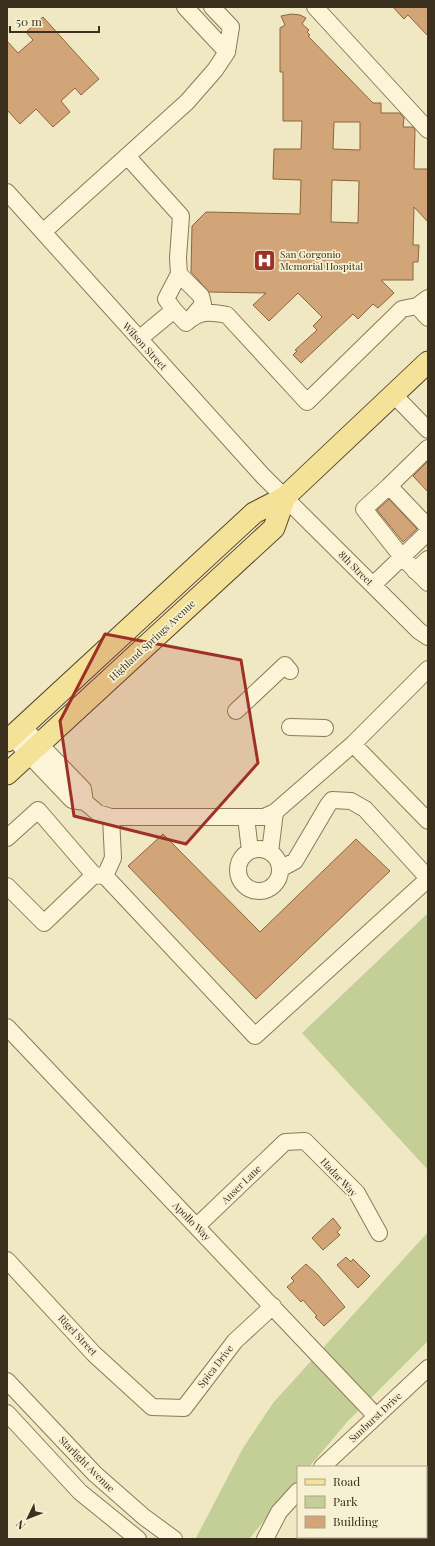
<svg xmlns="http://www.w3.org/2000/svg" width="435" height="1546" font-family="'Playfair Display',serif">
	<rect width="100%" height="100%" fill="#f0e8c3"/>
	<path fill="#c3cf96" d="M428 913V1170L302 1033Z
		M428 1232V1341L348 1421 309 1467H298V1480L249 1539 196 1538 243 1448 273 1403Z"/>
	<path fill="#d1a577" stroke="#8c653d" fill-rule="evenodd" d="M393 7H428V36L408 15 404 19Z
		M291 14 300 15 306 18 302 24 309 30 307 32 310 35 308 36 373 103H381V113H400L404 118 403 127H413L415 130 414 169H428V222L414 207 413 245H419L418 262H413V280H381L394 293 378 308 373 304 358 319 353 314 301 363 293 355 297 351 295 350 317 330 313 326 322 317 298 293 269 321 253 305 266 293 209 292 191 272 192 226 206 212 300 214 301 180 273 179 274 149H301L302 121H283V72H280V28L285 25 281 16ZM334 122H360V150L333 149ZM332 180 359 181 358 223 331 222Z
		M43 17 99 79 81 95 75 88 61 101 70 112 53 127 36 109 20 124 7 110V41L18 53 33 40 26 32Z
		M428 461V492L413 476Z
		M389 499 417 529 403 542 377 510Z
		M163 834 260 932 356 839 390 871 256 999 128 866Z
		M333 1218 341 1228 337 1232 340 1235 323 1250 312 1238Z
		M346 1257 351 1262 353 1259 370 1276 358 1288 337 1265Z
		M306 1264 318 1275 345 1307 324 1326 315 1317 317 1316 303 1300 301 1302 287 1287 294 1281 291 1278Z"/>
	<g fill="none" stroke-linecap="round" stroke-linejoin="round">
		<defs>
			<path id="minor" d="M212 7 231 27 227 52
				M315 7 428 130
				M127 156 181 216 178 258 179 274 166 299 174 310
				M7 192 263 476 419 631 428 637
				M43 232 187 102 215 70 227 52 185 7
				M179 274 201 296 203 304 193 316
				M417 306 428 318
				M139 339 174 310 186 323C200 310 210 312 227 315L307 402 402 309 417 306 428 298
				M393 394 428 430
				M428 448 389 486 428 527
				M389 486 364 509 402 557 428 583
				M415 571 428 559
				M373 585 428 532
				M236 711 285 665 290 671
				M23 727 83 789 85 802
				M290 727 325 728
				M12 737 72 800 85 802 98 813 111 817H264L275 812 353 744 428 669
				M353 744 428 821
				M111 817 113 858 105 876 255 1036 428 879
				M246 817 250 851
				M7 838 38 810 94 875 105 876
				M238 870a21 21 0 1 1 42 0a21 21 0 1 1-42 0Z
				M270 852 275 812
				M280 869 295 861 328 805 332 800 351 801 365 809 428 878
				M7 886 44 923 94 875
				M7 1027 376 1416
				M197 1226 285 1142 305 1141 357 1193 379 1233
				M7 1260 94 1354 152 1407 184 1408 235 1341 273 1306
				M7 1381 95 1474 144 1517 174 1539
				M7 1413 80 1492 138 1539
				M322 1467 428 1368
				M389 1537 394 1539
				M265 1539 279 1512 298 1491"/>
			<path id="major" d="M7 741 254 513 285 497 428 362
				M7 774 274 528 285 497"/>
		</defs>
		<use href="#minor" stroke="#8c7959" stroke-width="18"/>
		<use href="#major" stroke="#5a462d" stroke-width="23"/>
		<use href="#minor" stroke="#fbf4d7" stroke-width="16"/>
		<use href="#major" stroke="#f5e299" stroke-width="21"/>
	</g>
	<path fill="#9e3125" fill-opacity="0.2" stroke="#9e3125" stroke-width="3" stroke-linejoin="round" d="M105 634 241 660 258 763 186 844 74 816 60 721Z"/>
	<defs>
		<symbol id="hospital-square" viewBox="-11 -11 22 22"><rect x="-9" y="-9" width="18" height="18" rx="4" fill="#9e3125" stroke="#f7f1d3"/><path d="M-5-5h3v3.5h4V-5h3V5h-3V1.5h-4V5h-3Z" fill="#fff"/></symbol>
	</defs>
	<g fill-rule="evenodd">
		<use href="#hospital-square" x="252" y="248" width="25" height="25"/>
	</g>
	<g text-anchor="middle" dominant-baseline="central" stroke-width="3.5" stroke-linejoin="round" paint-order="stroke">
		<g font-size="10" fill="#3b2f1e" stroke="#f7f1d3" text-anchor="start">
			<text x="280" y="254">San Gorgonio<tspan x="280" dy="12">Memorial Hospital</tspan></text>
		</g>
		<g font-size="10" fill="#3b2f1e" stroke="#f7f1d3">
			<text transform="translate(145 346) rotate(48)">Wilson Street</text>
			<text transform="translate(356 568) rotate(45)">8th Street</text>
			<text transform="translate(152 640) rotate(-43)">Highland Springs Avenue</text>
			<text transform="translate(339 1177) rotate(47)">Hadar Way</text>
			<text transform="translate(241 1184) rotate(-44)">Anser Lane</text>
			<text transform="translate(192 1221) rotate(46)">Apollo Way</text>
			<text transform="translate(78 1335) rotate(47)">Rigel Street</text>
			<text transform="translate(215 1366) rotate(-52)">Spica Drive</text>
			<text transform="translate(375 1417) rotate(-43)">Sunburst Drive</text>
			<text transform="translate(87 1464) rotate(45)">Starlight Avenue</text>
		</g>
	</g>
	<rect width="435" height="1546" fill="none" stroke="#3b2f1e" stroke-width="16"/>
	<rect x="297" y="1466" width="130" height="72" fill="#f7f1d3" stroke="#aca38b"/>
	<rect x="305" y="1479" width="20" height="6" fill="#f5e299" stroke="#aca38b"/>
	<text x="333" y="1486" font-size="12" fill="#3b2f1e">Road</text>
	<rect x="305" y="1496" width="20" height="12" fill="#c3cf96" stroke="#aca38b"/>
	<text x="333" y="1506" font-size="12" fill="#3b2f1e">Park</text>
	<rect x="305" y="1516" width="20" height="12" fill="#d1a577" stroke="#aca38b"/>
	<text x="333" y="1526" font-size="12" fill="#3b2f1e">Building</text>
	<g transform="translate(28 1518) rotate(227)" stroke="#f7f1d3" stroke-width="3" paint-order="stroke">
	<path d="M0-3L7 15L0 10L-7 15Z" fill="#3b2f1e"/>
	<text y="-6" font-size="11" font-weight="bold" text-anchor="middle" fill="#3b2f1e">N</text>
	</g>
	<path d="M10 26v6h89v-6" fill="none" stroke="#3b2f1e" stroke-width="2"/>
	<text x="16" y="26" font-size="12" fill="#3b2f1e" stroke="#f7f1d3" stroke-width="3" paint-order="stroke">50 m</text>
</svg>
